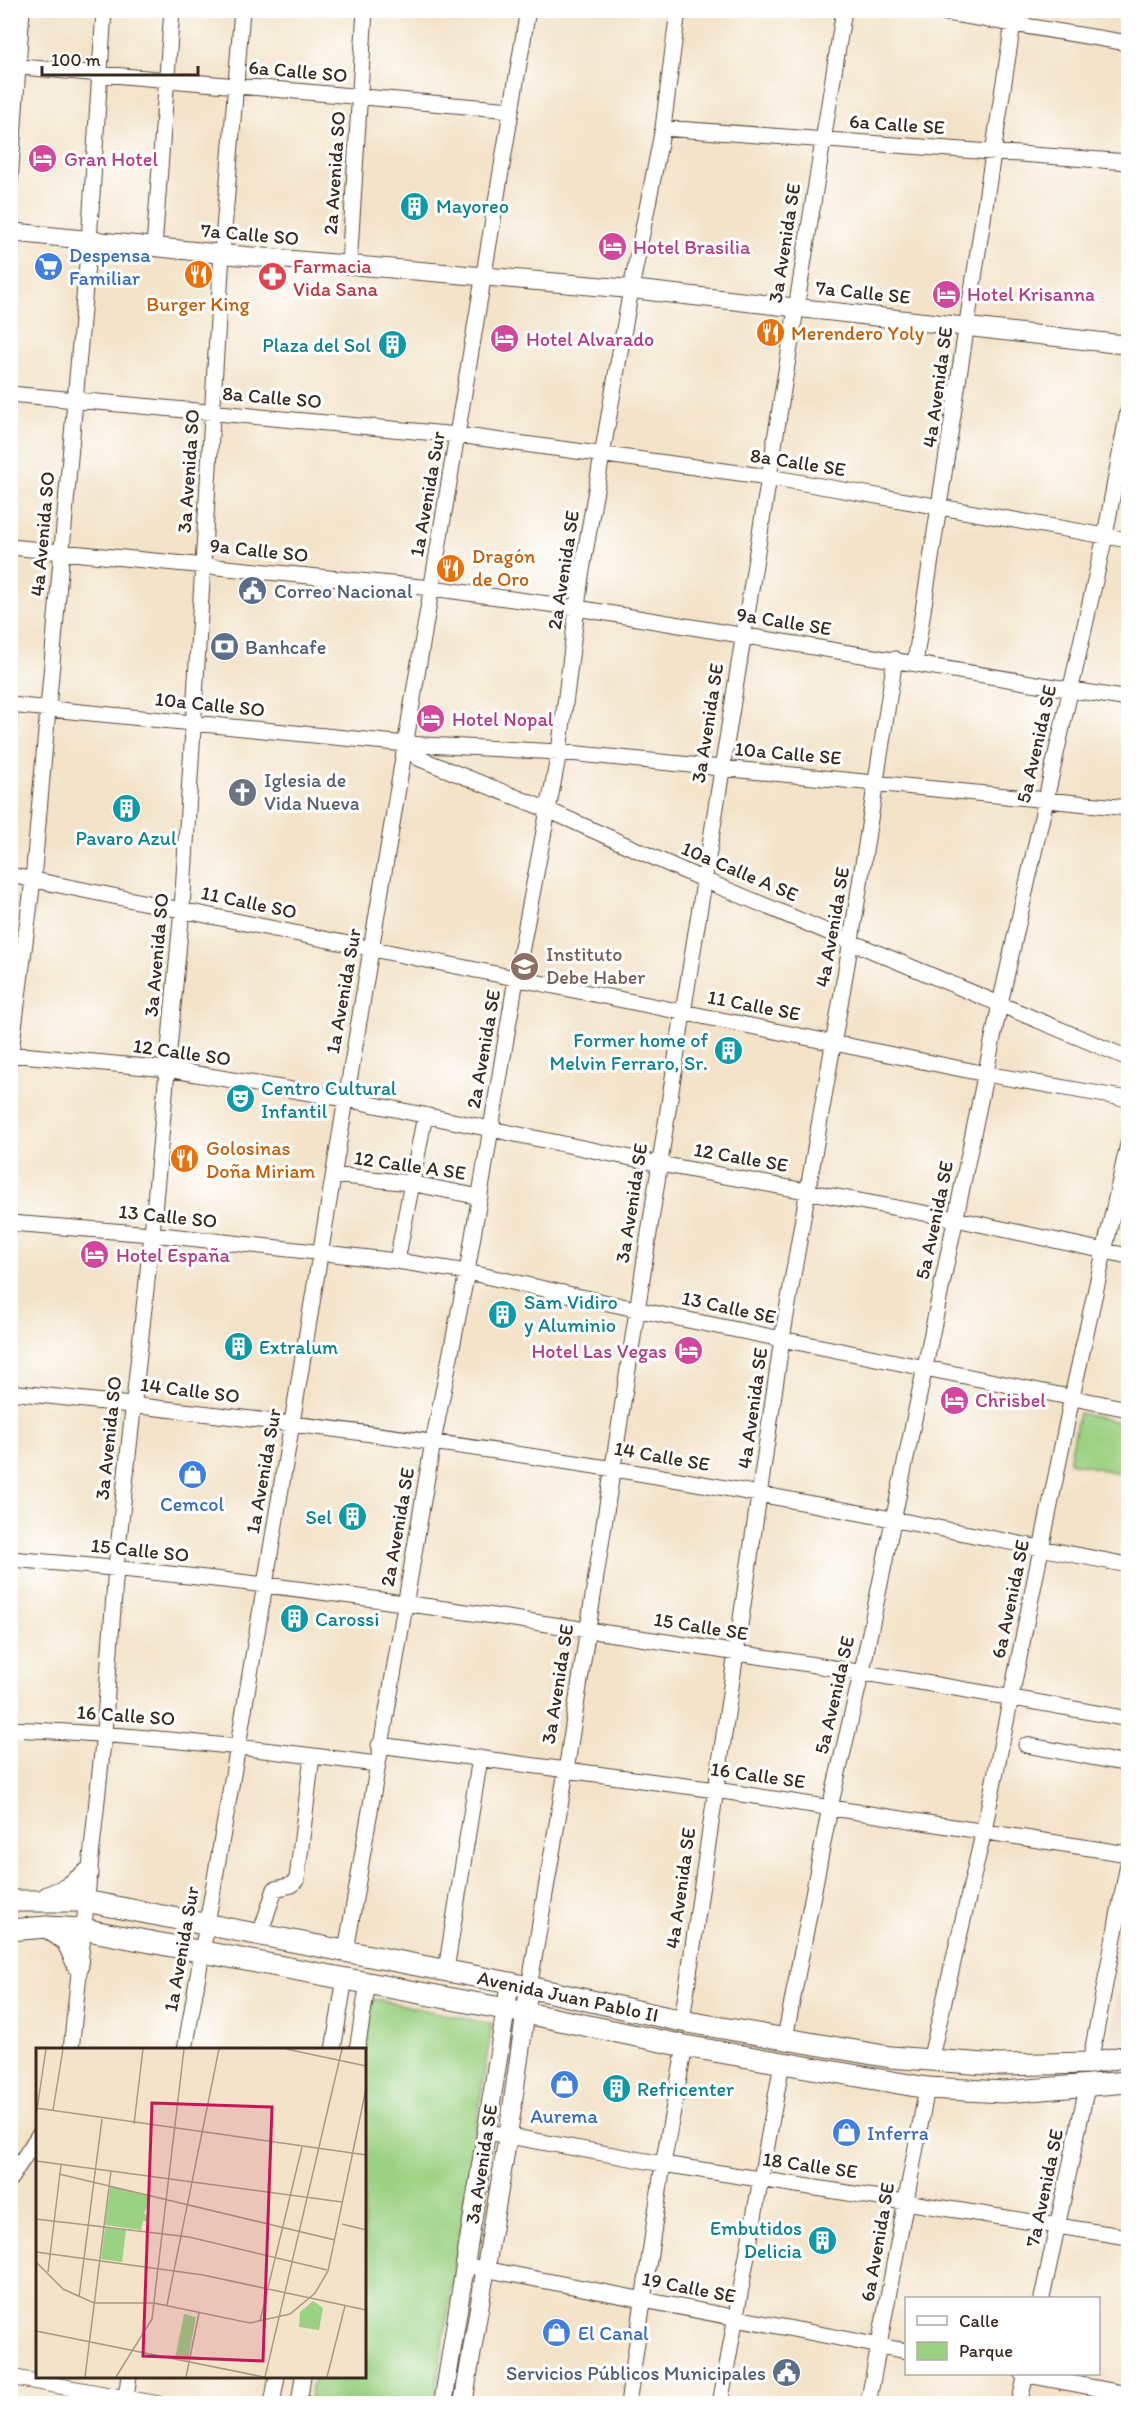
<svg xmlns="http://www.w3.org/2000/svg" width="1139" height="2414" font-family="Itim,sans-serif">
	<rect width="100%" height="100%" fill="#fff"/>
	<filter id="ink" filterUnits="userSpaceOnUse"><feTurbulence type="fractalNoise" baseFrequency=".0167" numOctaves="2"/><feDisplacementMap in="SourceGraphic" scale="12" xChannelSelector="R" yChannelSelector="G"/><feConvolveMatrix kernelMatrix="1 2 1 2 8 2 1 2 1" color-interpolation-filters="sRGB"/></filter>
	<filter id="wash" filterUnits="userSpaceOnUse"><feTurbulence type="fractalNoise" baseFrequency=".008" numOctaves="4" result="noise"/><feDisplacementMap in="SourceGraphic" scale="24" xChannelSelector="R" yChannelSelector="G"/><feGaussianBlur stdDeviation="1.35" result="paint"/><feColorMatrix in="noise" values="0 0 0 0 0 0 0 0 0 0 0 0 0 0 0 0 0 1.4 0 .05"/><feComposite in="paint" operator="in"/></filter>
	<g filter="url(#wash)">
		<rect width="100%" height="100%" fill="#f3e3c8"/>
		<path fill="#e8d5b7" d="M1128 1952V2043L1107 2047Z"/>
		<path fill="#9bd182" stroke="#6b7e50" stroke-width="1.5" d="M1079 1413 1128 1424V1475L1069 1462Z
			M373 1999 492 2024 434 2403 309 2404 314 2377 364 2376V2054Z"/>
	</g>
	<g filter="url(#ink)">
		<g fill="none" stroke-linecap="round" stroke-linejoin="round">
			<defs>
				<path id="minor" d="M929 10 1128 43
					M10 66 511 110
					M663 128 1128 162
					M10 182 22 10
					M154 247 172 10
					M349 266 365 10
					M10 394 458 435 769 477 1128 540
					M10 547 432 588 577 608 1128 699
					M915 663 1015 10
					M10 705 406 744 559 752 1128 808
					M406 744 418 758 548 810 704 880 1128 1058
					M10 875 986 1074 1128 1099
					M11 1054 167 1069 346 1099 660 1164 956 1219 1128 1256
					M10 1059 33 880 89 241 104 10
					M334 1175 410 1183 480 1197
					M10 1223 152 1234 397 1261 467 1272 663 1315 1128 1409
					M397 1261 425 1115
					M10 1392C212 1413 414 1437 614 1469 786 1497 957 1532 1128 1565
					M10 1559C226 1576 439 1607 653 1640 812 1664 970 1689 1128 1719
					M10 1729C133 1734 254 1748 376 1764
					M379 1745 716 1790 1128 1854
					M1026 1745 1128 1764
					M260 1934 275 1889 292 1885 297 1879 312 1756
					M346 1951 433 1442 467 1272 516 979 559 752 581 576 631 289 663 128 678 10
					M446 1970 480 1758
					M529 1988 566 1771 683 1013 844 10
					M682 2021 782 1339 851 941 895 659
					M785 2038 830 1807 862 1671 1000 1004 1105 536 1128 411
					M71 2050 104 1733 116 1567 152 1234 182 909 222 254 242 10
					M185 2050 238 1746 528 10
					M333 2050 345 1978
					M357 2050 368 1982
					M930 2061 984 1830 1072 1397 1128 1144
					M1090 2063 1128 1864
					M487 2132 663 2164 1128 2237
					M10 2179 38 2136
					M464 2265 906 2351
					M1042 2298 1087 2087
					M1022 2374 1128 2394
					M10 2377 159 2404
					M125 2404 129 2376
					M272 2404 277 2376
					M299 2404 303 2376
					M628 2404 663 2164 685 2046
					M720 2404 782 2063
					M868 2404 927 2088
					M1019 2404 1026 2374"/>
				<path id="major" d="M10 232 222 254 631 289 1128 345
					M443 2404 510 1983
					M463 2404 508 2136 529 1988"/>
				<path id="highway" d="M48 1897 67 1889 88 1873
					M10 1901H85L510 1983 682 2021 890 2057 999 2065 1090 2063 1128 2056
					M47 1927 67 1941 78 1965
					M10 1930 46 1927 82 1929 526 2013 685 2046 927 2088 1004 2092 1128 2082"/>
			</defs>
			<use href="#minor" stroke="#574638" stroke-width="17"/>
			<use href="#major" stroke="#574638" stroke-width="20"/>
			<use href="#highway" stroke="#574638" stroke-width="23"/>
			<use href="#minor" stroke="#fff" stroke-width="15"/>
			<use href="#major" stroke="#fff" stroke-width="18"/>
			<use href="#highway" stroke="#fff" stroke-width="21"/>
		</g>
	</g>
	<defs>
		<symbol id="hotel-disc" viewBox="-11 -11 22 22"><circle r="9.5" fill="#d1479c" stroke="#fff"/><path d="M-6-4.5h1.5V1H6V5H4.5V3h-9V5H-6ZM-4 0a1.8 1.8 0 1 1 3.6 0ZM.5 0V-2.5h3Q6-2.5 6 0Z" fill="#fff"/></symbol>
		<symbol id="building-disc" viewBox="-11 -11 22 22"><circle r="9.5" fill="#0f9aa8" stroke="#fff"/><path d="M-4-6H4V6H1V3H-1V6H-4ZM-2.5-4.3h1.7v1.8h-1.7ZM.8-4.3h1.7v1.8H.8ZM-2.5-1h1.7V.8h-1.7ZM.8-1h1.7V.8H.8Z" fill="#fff"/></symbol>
		<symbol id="supermarket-disc" viewBox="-11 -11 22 22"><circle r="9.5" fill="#3f7fe0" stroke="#fff"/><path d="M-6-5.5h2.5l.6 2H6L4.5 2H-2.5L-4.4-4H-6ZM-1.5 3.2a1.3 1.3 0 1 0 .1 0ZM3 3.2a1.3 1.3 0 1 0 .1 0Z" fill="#fff"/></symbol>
		<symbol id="restaurant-disc" viewBox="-11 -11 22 22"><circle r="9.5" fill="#e8710a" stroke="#fff"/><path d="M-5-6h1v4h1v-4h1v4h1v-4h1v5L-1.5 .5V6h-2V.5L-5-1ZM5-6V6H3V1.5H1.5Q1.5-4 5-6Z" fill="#fff"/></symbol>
		<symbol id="pharmacy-disc" viewBox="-11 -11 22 22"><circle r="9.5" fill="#e0444e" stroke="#fff"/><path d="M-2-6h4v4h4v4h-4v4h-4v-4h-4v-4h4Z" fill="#fff"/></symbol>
		<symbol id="civic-disc" viewBox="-11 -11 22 22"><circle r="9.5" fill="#5c6f8a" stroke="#fff"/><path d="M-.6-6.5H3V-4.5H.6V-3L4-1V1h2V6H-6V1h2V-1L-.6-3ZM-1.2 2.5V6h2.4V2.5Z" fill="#fff"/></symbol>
		<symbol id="bank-disc" viewBox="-11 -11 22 22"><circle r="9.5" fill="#5c6f8a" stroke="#fff"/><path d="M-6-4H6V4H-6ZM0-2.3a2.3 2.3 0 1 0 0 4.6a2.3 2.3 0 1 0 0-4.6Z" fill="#fff"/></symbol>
		<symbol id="church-disc" viewBox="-11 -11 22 22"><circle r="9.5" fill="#6b7280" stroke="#fff"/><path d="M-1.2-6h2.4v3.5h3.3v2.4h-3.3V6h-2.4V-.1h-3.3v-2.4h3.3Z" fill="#fff"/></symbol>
		<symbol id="school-disc" viewBox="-11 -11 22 22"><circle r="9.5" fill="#8d6e63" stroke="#fff"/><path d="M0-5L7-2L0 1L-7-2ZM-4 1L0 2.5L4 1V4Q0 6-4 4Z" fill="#fff"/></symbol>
		<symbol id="theatre-disc" viewBox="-11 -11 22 22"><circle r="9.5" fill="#0f9aa8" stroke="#fff"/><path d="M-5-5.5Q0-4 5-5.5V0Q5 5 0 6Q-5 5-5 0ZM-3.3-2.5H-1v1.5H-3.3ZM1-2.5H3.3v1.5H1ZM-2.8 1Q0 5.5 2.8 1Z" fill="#fff"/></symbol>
		<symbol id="shop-disc" viewBox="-11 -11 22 22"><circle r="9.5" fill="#3f7fe0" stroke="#fff"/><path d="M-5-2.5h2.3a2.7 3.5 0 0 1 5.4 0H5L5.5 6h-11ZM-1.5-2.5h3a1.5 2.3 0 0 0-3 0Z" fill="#fff"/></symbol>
	</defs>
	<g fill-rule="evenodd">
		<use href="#hotel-disc" x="26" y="142" width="33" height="33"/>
		<use href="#building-disc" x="398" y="190" width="33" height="33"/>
		<use href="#hotel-disc" x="596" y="230" width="33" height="33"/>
		<use href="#supermarket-disc" x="32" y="250" width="33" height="33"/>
		<use href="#restaurant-disc" x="182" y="258" width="33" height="33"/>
		<use href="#pharmacy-disc" x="256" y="260" width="33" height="33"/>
		<use href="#hotel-disc" x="930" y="278" width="33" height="33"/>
		<use href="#restaurant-disc" x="754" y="316" width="33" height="33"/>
		<use href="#hotel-disc" x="488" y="322" width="33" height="33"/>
		<use href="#building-disc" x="376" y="328" width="33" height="33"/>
		<use href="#restaurant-disc" x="434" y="552" width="33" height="33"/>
		<use href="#civic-disc" x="236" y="574" width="33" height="33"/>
		<use href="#bank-disc" x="208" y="630" width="33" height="33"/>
		<use href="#hotel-disc" x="414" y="702" width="33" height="33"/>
		<use href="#church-disc" x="226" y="776" width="33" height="33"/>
		<use href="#building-disc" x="110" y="792" width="33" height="33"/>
		<use href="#school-disc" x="508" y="950" width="33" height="33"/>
		<use href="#building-disc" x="712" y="1034" width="33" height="33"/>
		<use href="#theatre-disc" x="224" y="1082" width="33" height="33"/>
		<use href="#restaurant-disc" x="168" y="1142" width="33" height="33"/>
		<use href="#hotel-disc" x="78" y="1238" width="33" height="33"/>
		<use href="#building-disc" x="486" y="1298" width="33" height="33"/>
		<use href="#building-disc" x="222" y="1330" width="33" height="33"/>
		<use href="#hotel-disc" x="672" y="1334" width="33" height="33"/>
		<use href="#hotel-disc" x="938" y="1384" width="33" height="33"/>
		<use href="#shop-disc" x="176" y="1458" width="33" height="33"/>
		<use href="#building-disc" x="336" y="1500" width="33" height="33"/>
		<use href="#building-disc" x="278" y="1602" width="33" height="33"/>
		<use href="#shop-disc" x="548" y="2068" width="33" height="33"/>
		<use href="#building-disc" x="600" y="2072" width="33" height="33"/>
		<use href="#shop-disc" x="830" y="2116" width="33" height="33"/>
		<use href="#building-disc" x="806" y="2224" width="33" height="33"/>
		<use href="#shop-disc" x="540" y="2316" width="33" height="33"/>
		<use href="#civic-disc" x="770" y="2356" width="33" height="33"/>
	</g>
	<g text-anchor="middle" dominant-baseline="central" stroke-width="6" stroke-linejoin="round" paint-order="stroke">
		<g font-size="20" fill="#3b2a1e" stroke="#fff">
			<text transform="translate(298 71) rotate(5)">6a Calle SO</text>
			<text transform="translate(897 124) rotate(4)">6a Calle SE</text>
			<text transform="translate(334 173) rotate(-86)">2a Avenida SO</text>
			<text transform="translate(250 234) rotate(5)">7a Calle SO</text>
			<text transform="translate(784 243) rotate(-81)">3a Avenida SE</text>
			<text transform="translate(863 292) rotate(6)">7a Calle SE</text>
			<text transform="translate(937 387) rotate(-82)">4a Avenida SE</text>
			<text transform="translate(272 397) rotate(5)">8a Calle SO</text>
			<text transform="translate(798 462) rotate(9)">8a Calle SE</text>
			<text transform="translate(188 471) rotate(-86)">3a Avenida SO</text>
			<text transform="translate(427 494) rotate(-80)">1a Avenida Sur</text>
			<text transform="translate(42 534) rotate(-85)">4a Avenida SO</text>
			<text transform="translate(259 550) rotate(6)">9a Calle SO</text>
			<text transform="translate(563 570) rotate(-81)">2a Avenida SE</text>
			<text transform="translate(784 621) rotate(9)">9a Calle SE</text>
			<text transform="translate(210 704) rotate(6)">10a Calle SO</text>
			<text transform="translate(707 723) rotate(-81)">3a Avenida SE</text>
			<text transform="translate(1036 744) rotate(-77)">5a Avenida SE</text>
			<text transform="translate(788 753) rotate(5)">10a Calle SE</text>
			<text transform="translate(740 871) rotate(23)">10a Calle A SE</text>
			<text transform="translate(249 902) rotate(12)">11 Calle SO</text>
			<text transform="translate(832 927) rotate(-80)">4a Avenida SE</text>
			<text transform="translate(156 955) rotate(-85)">3a Avenida SO</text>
			<text transform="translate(343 991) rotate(-80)">1a Avenida Sur</text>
			<text transform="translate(754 1005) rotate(11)">11 Calle SE</text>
			<text transform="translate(483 1049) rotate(-80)">2a Avenida SE</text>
			<text transform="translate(182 1052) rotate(8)">12 Calle SO</text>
			<text transform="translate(741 1157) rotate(10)">12 Calle SE</text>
			<text transform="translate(410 1165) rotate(8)">12 Calle A SE</text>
			<text transform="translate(631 1203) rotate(-81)">3a Avenida SE</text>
			<text transform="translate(168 1216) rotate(6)">13 Calle SO</text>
			<text transform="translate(934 1220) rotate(-78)">5a Avenida SE</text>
			<text transform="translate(729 1307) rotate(12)">13 Calle SE</text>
			<text transform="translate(190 1390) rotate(7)">14 Calle SO</text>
			<text transform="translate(752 1408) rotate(-82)">4a Avenida SE</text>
			<text transform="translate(108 1438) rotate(-84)">3a Avenida SO</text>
			<text transform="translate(662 1456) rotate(10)">14 Calle SE</text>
			<text transform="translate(263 1471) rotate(-80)">1a Avenida Sur</text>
			<text transform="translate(397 1527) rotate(-80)">2a Avenida SE</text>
			<text transform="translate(140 1550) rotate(6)">15 Calle SO</text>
			<text transform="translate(1010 1599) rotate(-78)">6a Avenida SE</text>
			<text transform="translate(701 1626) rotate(9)">15 Calle SE</text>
			<text transform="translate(557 1684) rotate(-81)">3a Avenida SE</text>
			<text transform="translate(834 1695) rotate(-77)">5a Avenida SE</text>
			<text transform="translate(126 1715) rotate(4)">16 Calle SO</text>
			<text transform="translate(758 1775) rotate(8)">16 Calle SE</text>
			<text transform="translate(680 1888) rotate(-82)">4a Avenida SE</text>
			<text transform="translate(181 1949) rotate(-80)">1a Avenida Sur</text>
			<text transform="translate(568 1996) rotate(12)">Avenida Juan Pablo II</text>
			<text transform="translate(481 2164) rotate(-81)">3a Avenida SE</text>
			<text transform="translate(810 2165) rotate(8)">18 Calle SE</text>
			<text transform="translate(1044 2188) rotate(-78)">7a Avenida SE</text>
			<text transform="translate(877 2242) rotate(-80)">6a Avenida SE</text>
			<text transform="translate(689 2287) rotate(11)">19 Calle SE</text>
		</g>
		<g font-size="20" fill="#b23c85" stroke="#fff" text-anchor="start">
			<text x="64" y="159">Gran Hotel</text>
			<text x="633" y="247">Hotel Brasilia</text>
			<text x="967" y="294">Hotel Krisanna</text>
			<text x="526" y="339">Hotel Alvarado</text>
			<text x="452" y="719">Hotel Nopal</text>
			<text x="116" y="1255">Hotel España</text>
			<text x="667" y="1351" text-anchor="end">Hotel Las Vegas</text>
			<text x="975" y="1400">Chrisbel</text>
		</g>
		<g font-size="20" fill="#0d838f" stroke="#fff" text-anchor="start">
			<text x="436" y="206">Mayoreo</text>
			<text x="371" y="345" text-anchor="end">Plaza del Sol</text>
			<text x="126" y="838" text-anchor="middle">Pavaro Azul</text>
			<text x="708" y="1040" text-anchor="end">Former home of<tspan x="708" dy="23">Melvin Ferraro, Sr.</tspan></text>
			<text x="261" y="1088">Centro Cultural<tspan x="261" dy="23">Infantil</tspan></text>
			<text x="524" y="1302">Sam Vidiro<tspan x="524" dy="23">y Aluminio</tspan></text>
			<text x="259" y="1347">Extralum</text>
			<text x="332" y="1517" text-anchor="end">Sel</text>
			<text x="315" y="1619">Carossi</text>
			<text x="637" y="2089">Refricenter</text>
			<text x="802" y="2228" text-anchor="end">Embutidos<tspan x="802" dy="23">Delicia</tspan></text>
		</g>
		<g font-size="20" fill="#366cbe" stroke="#fff" text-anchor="start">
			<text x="69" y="255">Despensa<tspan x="69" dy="23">Familiar</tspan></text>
			<text x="192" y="1504" text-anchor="middle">Cemcol</text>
			<text x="564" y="2116" text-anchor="middle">Aurema</text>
			<text x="867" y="2133">Inferra</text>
			<text x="578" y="2333">El Canal</text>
		</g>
		<g font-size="20" fill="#be3a42" stroke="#fff" text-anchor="start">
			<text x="293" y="266">Farmacia<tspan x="293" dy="23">Vida Sana</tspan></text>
		</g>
		<g font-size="20" fill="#c56008" stroke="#fff" text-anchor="start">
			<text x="198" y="304" text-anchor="middle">Burger King</text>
			<text x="791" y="333">Merendero Yoly</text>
			<text x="472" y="556">Dragón<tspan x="472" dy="23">de Oro</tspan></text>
			<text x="206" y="1148">Golosinas<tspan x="206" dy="23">Doña Miriam</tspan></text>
		</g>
		<g font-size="20" fill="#4e5e75" stroke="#fff" text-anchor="start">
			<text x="274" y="591">Correo Nacional</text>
			<text x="245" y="647">Banhcafe</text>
			<text x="766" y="2373" text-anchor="end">Servicios Públicos Municipales</text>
		</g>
		<g font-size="20" fill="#5b616d" stroke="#fff" text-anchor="start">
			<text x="264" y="780">Iglesia de<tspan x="264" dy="23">Vida Nueva</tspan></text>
		</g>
		<g font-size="20" fill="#785e54" stroke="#fff" text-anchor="start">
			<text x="546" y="954">Instituto<tspan x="546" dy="23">Debe Haber</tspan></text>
		</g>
	</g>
	<g transform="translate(36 2048)">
		<rect width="330" height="330" fill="#f3e3c8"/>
		<path d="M74 138 115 148 108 166 112 167 111 173H107L105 182 69 177ZM69 180 90 182 86 214 65 211ZM277 253 287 260 283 282 263 279 264 264ZM148 266 160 269 152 313 139 310Z" fill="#9bd182"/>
		<path fill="none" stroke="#a99984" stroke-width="1.5" d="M250 1 330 18M0 60 330 107M17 62 27 1M0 68 10 1M98 76 107 1M0 113 306 154M23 126 299 192M0 171 153 189 291 222M306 176 330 182M0 204 167 227 330 262M0 214 27 241 58 255H118L214 275 254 266 279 245 292 223 330 41M12 224 25 117M43 249 66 71M131 257 183 1M224 273 266 99M0 283 228 329M49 329 75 123M80 329 116 271 148 1M150 329 163 265M229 329 306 1M291 329 309 258"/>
		<path fill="#c2185b" fill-opacity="0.15" stroke="#c2185b" stroke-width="3" d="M116 55 236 59 227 313 107 308Z"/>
		<rect width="330" height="330" fill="none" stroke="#3b2a1e" stroke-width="3"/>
	</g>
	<rect width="1139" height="2414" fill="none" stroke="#fff" stroke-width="36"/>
	<rect x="905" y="2297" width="195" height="78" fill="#ffffff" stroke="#b1aaa5" stroke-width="1.5"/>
	<rect x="917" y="2316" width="30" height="9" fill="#ffffff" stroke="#b1aaa5" stroke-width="1.5"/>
	<text x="959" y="2327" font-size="18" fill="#3b2a1e">Calle</text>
	<rect x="917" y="2342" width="30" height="18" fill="#9bd182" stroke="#b1aaa5" stroke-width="1.5"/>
	<text x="959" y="2357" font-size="18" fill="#3b2a1e">Parque</text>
	<path d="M42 66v9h156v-9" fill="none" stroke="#3b2a1e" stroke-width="3"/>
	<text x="51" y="66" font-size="18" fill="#3b2a1e" stroke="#ffffff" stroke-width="4.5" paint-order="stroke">100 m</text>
</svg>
